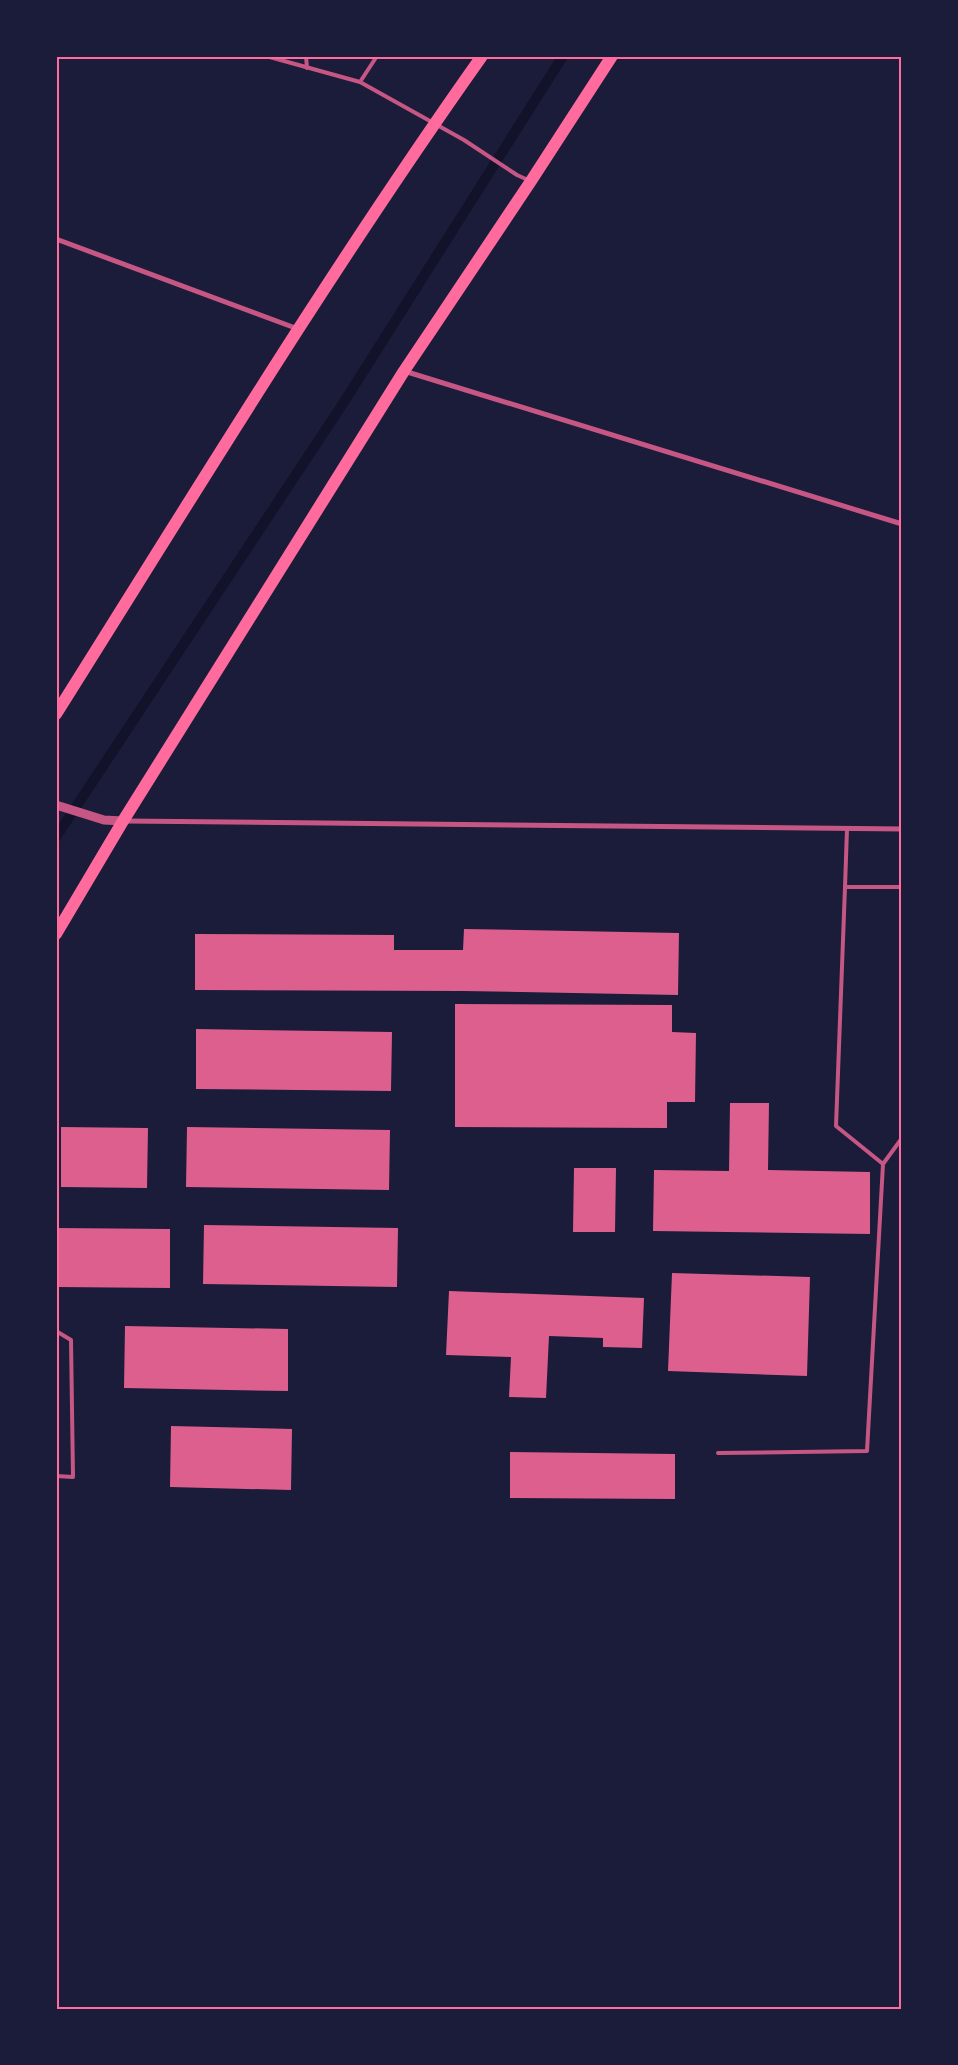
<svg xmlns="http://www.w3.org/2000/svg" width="958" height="2065" font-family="Raleway,sans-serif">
	<rect width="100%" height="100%" fill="#1b1b3a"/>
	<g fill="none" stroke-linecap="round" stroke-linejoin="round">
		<path stroke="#12122b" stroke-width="10" d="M56 837 344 402 563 56"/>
	</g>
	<path fill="#dd5f8e" d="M464 929 679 933 678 995 463 991 195 990V934L394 935V950H463Z
		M455 1004 672 1005V1032L696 1033 695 1102H667V1128L455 1127Z
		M196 1029 392 1032 391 1091 196 1089Z
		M730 1103H769L768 1170 870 1172V1234L653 1231 654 1170 729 1171Z
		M61 1127 148 1128 147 1188 61 1187Z
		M187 1127 390 1130 389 1190 186 1187Z
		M574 1168H616L615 1232H573Z
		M204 1225 398 1228 397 1287 203 1284Z
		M56 1228 170 1229V1288L56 1287Z
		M672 1273 810 1277 807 1376 668 1371Z
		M449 1291 644 1298 642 1348 603 1347V1338L549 1336 546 1398 509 1397 511 1357 446 1355Z
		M125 1326 288 1329V1391L124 1388Z
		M171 1426 292 1429 291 1490 170 1487Z
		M510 1452 675 1454V1499L510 1498Z"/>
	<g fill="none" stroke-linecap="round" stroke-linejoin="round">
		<path stroke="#c65784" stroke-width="4" d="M266 56 360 82 464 140 517 175 528 180
			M306 56 307 68
			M360 82 377 56
			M845 887 847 829
			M883 1164 836 1126 845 887H902
			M56 1331 71 1340 73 1477 56 1476
			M718 1453 867 1451 883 1164 902 1138"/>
		<path stroke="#c65784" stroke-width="5" d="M56 239 298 329
			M404 371 902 524
			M125 821 902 829"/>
		<path stroke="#c65784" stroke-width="9" d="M56 805 104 820 123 821"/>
		<path stroke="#ff6b9d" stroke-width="12" d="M56 714C195 493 331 269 482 56
			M56 934 123 821 404 371 531 181 612 56"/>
	</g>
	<rect width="958" height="2065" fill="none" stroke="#1b1b3a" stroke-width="115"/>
	<rect x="58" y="58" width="842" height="1950" fill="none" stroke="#ff6b9d" stroke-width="2"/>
</svg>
